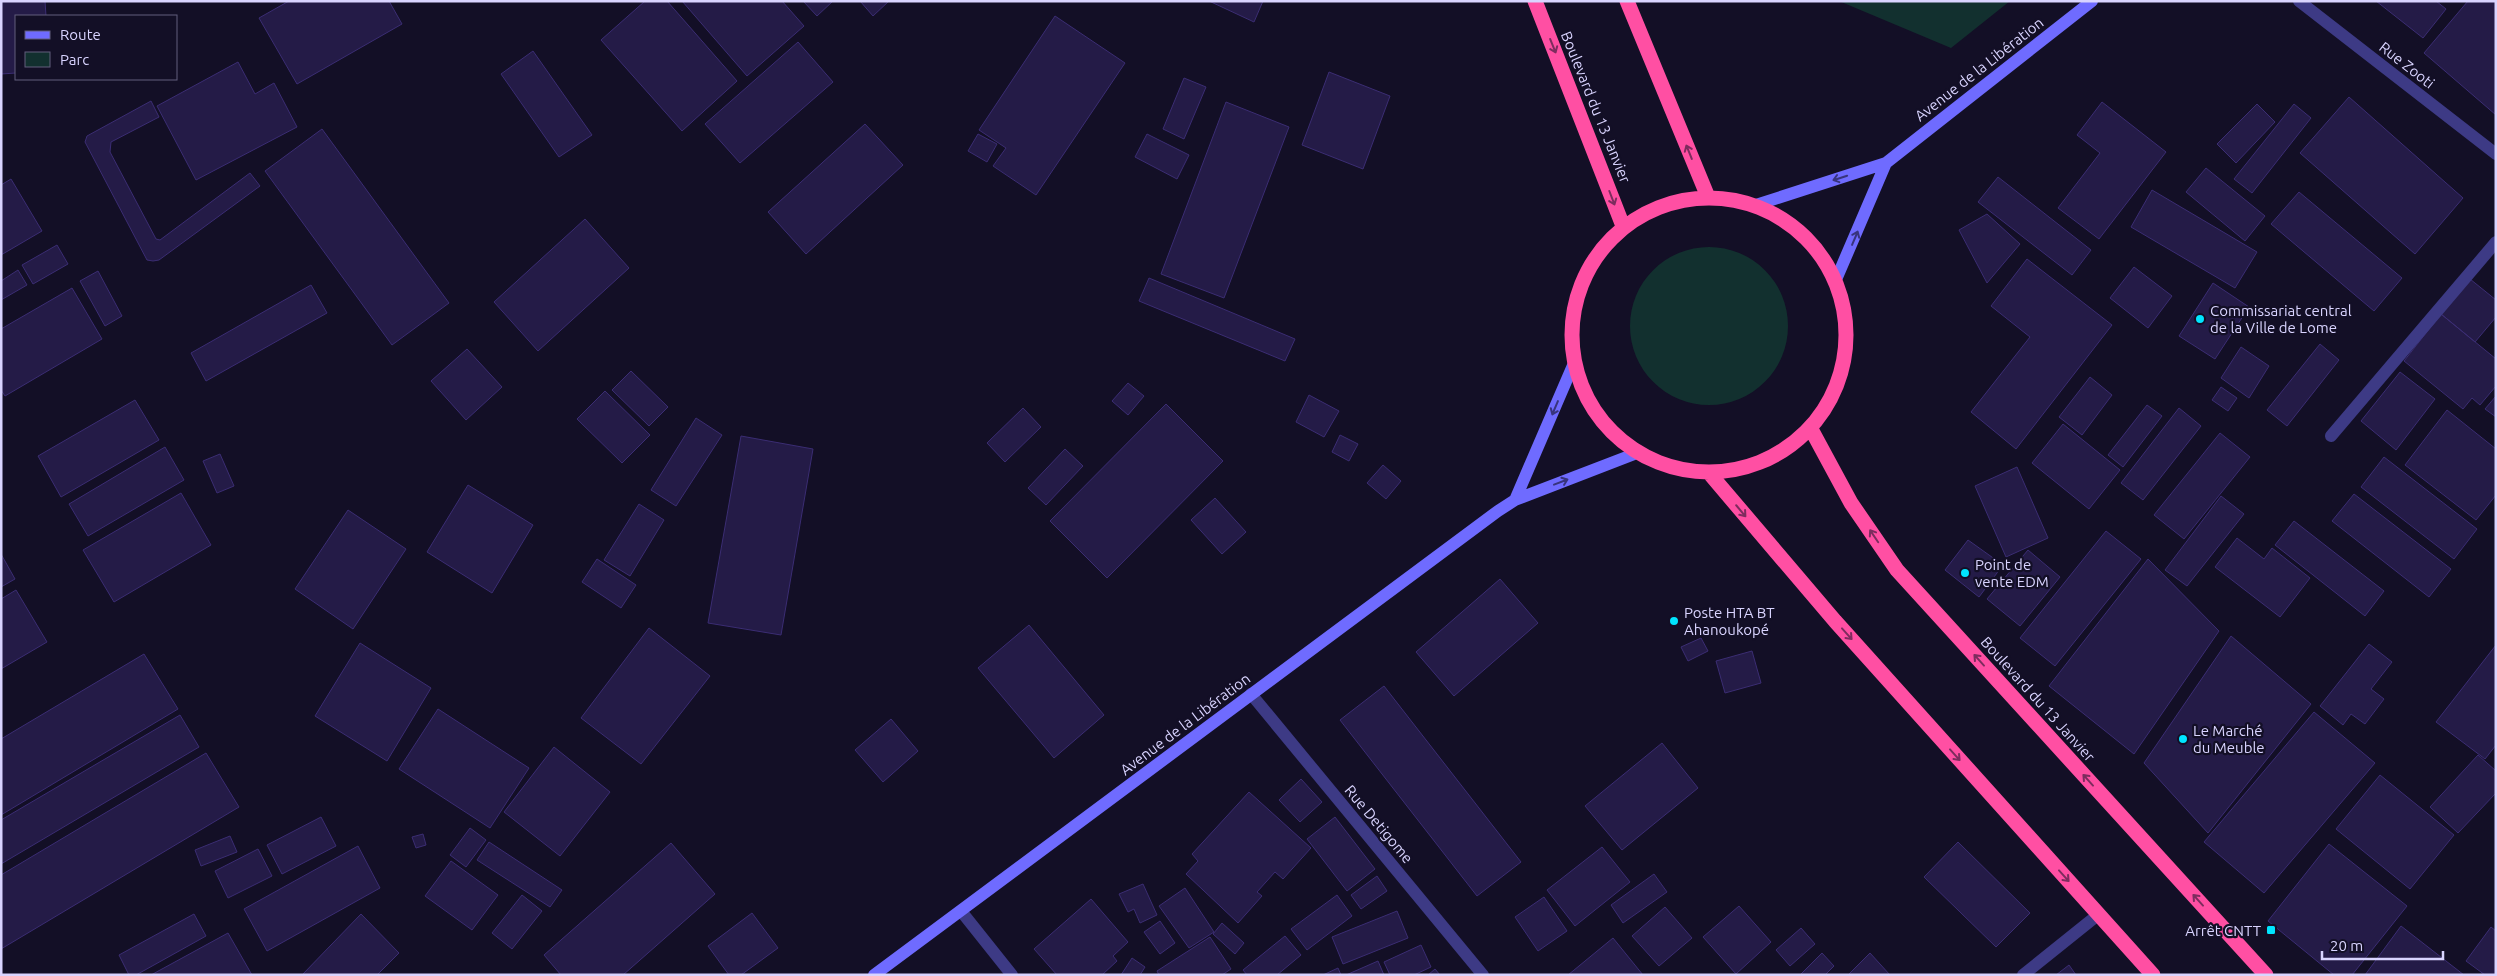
<svg xmlns="http://www.w3.org/2000/svg" width="2497" height="976" font-family="Ubuntu,sans-serif">
	<rect width="100%" height="100%" fill="#130f26"/>
	<path fill="#12302f" d="M1839 1H2010L1951 48Z
		M1630 326a79 79 0 1 1 158 0a79 79 0 1 1-158 0Z"/>
	<path fill="#241b47" stroke="#3b2d73" d="M1 1H45L46 16H16V73L1 74Z
		M289 1H389L402 24 297 84 259 18Z
		M645 1H667L737 81 682 131 601 40Z
		M682 1H782L804 26 747 76Z
		M803 1H833L817 16Z
		M860 1H889L873 16Z
		M1209 1H1263L1254 22Z
		M2376 1H2436L2446 9 2423 38Z
		M2468 1H2496V115L2424 53Z
		M1055 16 1125 63 1036 195 993 166 1006 148 979 130Z
		M798 42 833 82 740 163 705 124Z
		M533 51 592 135 559 157 501 74Z
		M238 62 255 94 274 83 297 127 196 180 157 106Z
		M1329 72 1390 96 1363 169 1302 145Z
		M1184 78 1206 87 1184 139 1163 129Z
		M2349 97 2463 198 2415 254 2300 153Z
		M151 101 159 117 111 142 110 152 156 239 160 240 250 173 260 186 159 260 153 261 147 260 85 142 87 136Z
		M1226 102 1289 127 1224 298 1161 274Z
		M2102 102 2166 152 2099 239 2058 208 2100 153 2077 135Z
		M2257 104 2275 122 2236 163 2217 144Z
		M2294 104 2311 118 2252 193 2234 179Z
		M865 124 903 165 806 254 768 212Z
		M322 129 449 303 392 345 265 171Z
		M978 134 997 144 987 162 968 151Z
		M1147 134 1189 155 1177 179 1135 157Z
		M2206 168 2265 216 2245 241 2186 192Z
		M1998 177 2091 250 2072 275 1978 202Z
		M11 179 42 231 1 255V185Z
		M2152 190 2257 252 2235 288 2131 227Z
		M2299 192 2402 278 2374 311 2271 224Z
		M1987 214 2020 244 1987 283 1959 230Z
		M585 219 629 268 538 351 494 302Z
		M57 245 68 264 33 284 22 265Z
		M2027 259 2112 325 2016 449 1971 412 2030 337 1991 306Z
		M2134 267 2172 296 2148 328 2110 298Z
		M18 270 27 285 1 300V281Z
		M98 271 122 316 105 326 80 281Z
		M1149 278 1295 339 1285 361 1139 301Z
		M2470 279 2496 300V317L2475 342 2441 314Z
		M2213 283 2249 307 2215 359 2179 336Z
		M311 285 327 313 206 381 191 353Z
		M72 288 102 339 5 396 1 390V329Z
		M2441 314 2496 359V386L2480 405 2472 398 2463 409 2404 361Z
		M2320 344 2339 360 2287 426 2267 410Z
		M2241 347 2269 366 2249 398 2221 378Z
		M467 349 502 387 466 420 431 381Z
		M631 371 668 407 649 426 612 390Z
		M2400 372 2435 399 2396 450 2361 421Z
		M2090 377 2112 395 2082 435 2059 417Z
		M1128 383 1144 396 1128 415 1112 401Z
		M2221 387 2237 398 2228 411 2212 400Z
		M605 391 650 435 622 463 577 419Z
		M1309 395 1339 411 1324 437 1296 422Z
		M2496 396V417L2485 409Z
		M135 400 159 440 61 497 38 456Z
		M1166 404 1223 461 1107 578 1050 521Z
		M2147 405 2162 416 2123 467 2108 455Z
		M1023 408 1041 427 1005 462 987 443Z
		M2179 408 2201 426 2143 500 2121 483Z
		M2447 410 2496 449V495L2476 520 2405 465Z
		M696 418 722 435 676 506 651 490Z
		M2063 424 2120 470 2089 509 2032 463Z
		M2220 433 2250 457 2184 539 2154 515Z
		M1340 435 1358 444 1349 461 1332 452Z
		M741 436 813 449 781 635 708 623Z
		M165 447 184 480 88 536 69 504Z
		M1065 449 1083 466 1046 505 1028 488Z
		M220 454 234 486 217 493 203 461Z
		M2384 457 2477 529 2454 559 2361 487Z
		M1383 465 1401 481 1386 499 1367 483Z
		M2017 467 2048 538 2006 557 1975 486Z
		M468 485 533 525 492 593 427 552Z
		M181 493 211 545 114 602 83 550Z
		M2354 494 2451 569 2429 597 2332 521Z
		M2221 496 2244 514 2187 586 2165 570Z
		M1215 498 1246 532 1222 554 1191 520Z
		M639 504 664 520 630 576 604 560Z
		M348 510 406 549 353 629 295 589Z
		M2294 521 2384 591 2365 616 2275 545Z
		M2106 531 2141 559 2055 666 2020 638Z
		M2237 538 2264 559 2272 548 2310 578 2280 617 2215 567Z
		M1968 540 2003 565 1979 597 1945 570Z
		M2028 550 2060 577 2020 626 1987 599Z
		M1 554 15 579 1 587Z
		M597 559 636 585 621 608 582 582Z
		M2148 559 2219 631 2134 754 2049 686Z
		M1500 579 1538 623 1454 696 1416 652Z
		M16 590 47 642 1 669V599Z
		M1029 625 1104 715 1054 758 978 668Z
		M649 628 710 676 641 764 581 718Z
		M2231 636 2311 704 2208 833 2144 763Z
		M1701 638 1708 651 1688 661 1681 647Z
		M360 643 431 688 387 761 315 716Z
		M2369 644 2392 662 2371 689 2384 699 2365 724 2351 714 2343 725 2320 706Z
		M2496 645V745L2485 759 2436 722Z
		M1752 651 1761 683 1725 693 1716 661Z
		M144 654 178 709 1 815V739Z
		M1384 686 1521 862 1477 896 1340 720Z
		M438 709 529 768 490 828 399 769Z
		M2314 712 2375 763 2264 893 2204 842Z
		M180 715 199 747 1 864V820Z
		M891 719 918 751 883 782 855 750Z
		M1662 743 1698 788 1622 850 1585 806Z
		M554 747 610 792 560 856 504 812Z
		M206 753 239 807 1 949V875Z
		M2478 755 2496 771V793L2458 833 2430 807Z
		M2380 775 2454 835 2410 889 2336 829Z
		M1301 779 1322 802 1300 822 1279 800Z
		M1249 792 1311 848 1283 879 1275 872 1257 892 1262 896 1238 923 1186 874 1198 861 1192 854Z
		M321 817 336 846 282 874 267 845Z
		M1335 817 1375 869 1347 891 1307 839Z
		M470 828 486 840 466 867 450 855Z
		M423 834 426 845 416 848 412 837Z
		M230 836 237 852 201 866 195 850Z
		M489 842 562 890 550 907 477 860Z
		M1958 842 2030 913 1996 947 1924 877Z
		M671 843 715 894 623 975H561L544 955Z
		M2329 844 2407 906 2352 975H2334L2268 921Z
		M358 846 380 888 267 951 244 909Z
		M1602 847 1630 882 1575 926 1547 890Z
		M258 849 272 876 228 898 215 871Z
		M451 861 498 895 472 930 425 896Z
		M1654 874 1667 892 1623 923 1611 905Z
		M1377 876 1387 891 1361 909 1351 895Z
		M1143 884 1157 915 1140 923 1134 909 1128 912 1119 894Z
		M1185 888 1214 932 1189 948 1159 906Z
		M522 895 542 911 512 949 492 933Z
		M1337 895 1352 916 1307 950 1291 929Z
		M1544 897 1567 931 1538 951 1515 917Z
		M1091 899 1128 942 1113 956 1117 961 1102 975H1057L1034 949Z
		M1739 906 1771 942 1736 974 1703 937Z
		M1665 907 1692 938 1659 966 1632 936Z
		M1397 911 1408 938 1343 964 1332 937Z
		M752 913 778 948 741 975H729L708 946Z
		M194 914 206 936 136 975H129L119 955Z
		M361 914 399 953 377 975H302Z
		M1160 921 1175 943 1160 954 1144 932Z
		M1222 923 1244 943 1235 954 1213 934Z
		M2401 926 2464 975H2365Z
		M2491 927 2496 931V975H2485L2466 961Z
		M1801 928 1815 944 1790 966 1776 950Z
		M228 933 252 975H151Z
		M1285 936 1301 955 1277 975H1247L1243 970Z
		M1210 937 1231 969 1222 975H1159L1157 971Z
		M1613 938 1643 975H1568Z
		M1421 945 1431 967 1414 975H1390L1384 962Z
		M1822 953 1834 966 1825 975H1800Z
		M1870 953 1890 975H1848Z
		M1132 958 1145 967 1140 975H1121Z
		M1378 961 1384 975H1346Z
		M2069 965 2076 975H2056Z
		M1338 968 1341 975H1323Z
		M1435 969 1440 975H1428Z"/>
	<g fill="none" stroke-linecap="round" stroke-linejoin="round">
		<path stroke="#3d3a85" stroke-width="12" d="M2299 1 2496 154
			M2331 436 2496 242
			M1251 694 1483 975
			M961 911 1012 975
			M2023 975 2099 914"/>
		<path stroke="#6f6bff" stroke-width="12" d="M1756 205 1886 163 2092 1
			M1835 282 1886 163
			M1515 500 1574 363
			M874 975 1498 511 1515 500 1637 453"/>
		<path stroke="#ff4fa3" stroke-width="15" d="M1535 1 1623 226
			M1627 1 1708 197
			M1572 335a137 137 0 1 1 274 0a137 137 0 1 1-274 0Z
			M1811 429 1851 503 1897 570 2266 975
			M1710 474 1835 621 2153 975"/>
	</g>
	<defs><path id="oneway-shaft" d="M-6 0H5M1.5-3L5.5 0L1.5 3" fill="none" stroke-width="1.6" stroke-linecap="round" stroke-linejoin="round" transform="scale(1.25)"/></defs>
	<g stroke="#7d2c5e">
		<use href="#oneway-shaft" transform="translate(1553 46) rotate(68)"/>
		<use href="#oneway-shaft" transform="translate(1689 152) rotate(-112)"/>
		<use href="#oneway-shaft" transform="translate(1612 198) rotate(69)"/>
		<use href="#oneway-shaft" transform="translate(1741 511) rotate(50)"/>
		<use href="#oneway-shaft" transform="translate(1874 536) rotate(-124)"/>
		<use href="#oneway-shaft" transform="translate(1847 634) rotate(48)"/>
		<use href="#oneway-shaft" transform="translate(1979 660) rotate(-132)"/>
		<use href="#oneway-shaft" transform="translate(1955 755) rotate(48)"/>
		<use href="#oneway-shaft" transform="translate(2088 780) rotate(-132)"/>
		<use href="#oneway-shaft" transform="translate(2064 876) rotate(48)"/>
		<use href="#oneway-shaft" transform="translate(2198 900) rotate(-132)"/>
	</g>
	<g stroke="#38347d">
		<use href="#oneway-shaft" transform="translate(1840 178) rotate(162)"/>
		<use href="#oneway-shaft" transform="translate(1855 238) rotate(-67)"/>
		<use href="#oneway-shaft" transform="translate(1555 408) rotate(113)"/>
		<use href="#oneway-shaft" transform="translate(1561 482) rotate(-21)"/>
	</g>
	<g fill="#00e5ff" stroke="#130f26" stroke-width="2">
		<circle cx="2200" cy="319" r="5"/>
		<circle cx="1965" cy="573" r="5"/>
		<circle cx="1674" cy="621" r="5"/>
		<circle cx="2183" cy="739" r="5"/>
		<rect x="2266" y="925" width="10" height="10" rx="2.5"/>
	</g>
	<g text-anchor="middle" dominant-baseline="central" stroke-width="4.5" stroke-linejoin="round" paint-order="stroke">
		<g font-size="15" fill="#d9d4ff" stroke="#130f26">
			<text transform="translate(2407 65) rotate(38)">Rue Zooti</text>
			<text transform="translate(1979 69) rotate(-38)">Avenue de la Libération</text>
			<text transform="translate(1596 107) rotate(68)">Boulevard du 13 Janvier</text>
			<text transform="translate(2038 699) rotate(48)">Boulevard du 13 Janvier</text>
			<text transform="translate(1185 724) rotate(-37)">Avenue de la Libération</text>
			<text transform="translate(1379 824) rotate(50)">Rue Detigome</text>
		</g>
		<g font-size="15" fill="#d9d4ff" stroke="#130f26" text-anchor="start">
			<text x="2210" y="310">Commissariat central<tspan x="2210" dy="17">de la Ville de Lome</tspan></text>
			<text x="1975" y="564">Point de<tspan x="1975" dy="17">vente EDM</tspan></text>
			<text x="1684" y="612">Poste HTA BT<tspan x="1684" dy="17">Ahanoukopé</tspan></text>
			<text x="2193" y="730">Le Marché<tspan x="2193" dy="17">du Meuble</tspan></text>
			<text x="2261" y="930" text-anchor="end">Arrêt CNTT</text>
		</g>
	</g>
	<rect width="2497" height="976" fill="none" stroke="#d9d4ff" stroke-width="5"/>
	<rect x="15" y="15" width="162" height="65" fill="#130f26" stroke="#625e7d"/>
	<rect x="25" y="31" width="25" height="8" fill="#6f6bff" stroke="#625e7d"/>
	<text x="60" y="40" font-size="15" fill="#d9d4ff">Route</text>
	<rect x="25" y="52" width="25" height="15" fill="#12302f" stroke="#625e7d"/>
	<text x="60" y="65" font-size="15" fill="#d9d4ff">Parc</text>
	<path d="M2322 951v8h121v-8" fill="none" stroke="#d9d4ff" stroke-width="2.5"/>
	<text x="2330" y="951" font-size="15" fill="#d9d4ff" stroke="#130f26" stroke-width="4" paint-order="stroke">20 m</text>
</svg>
